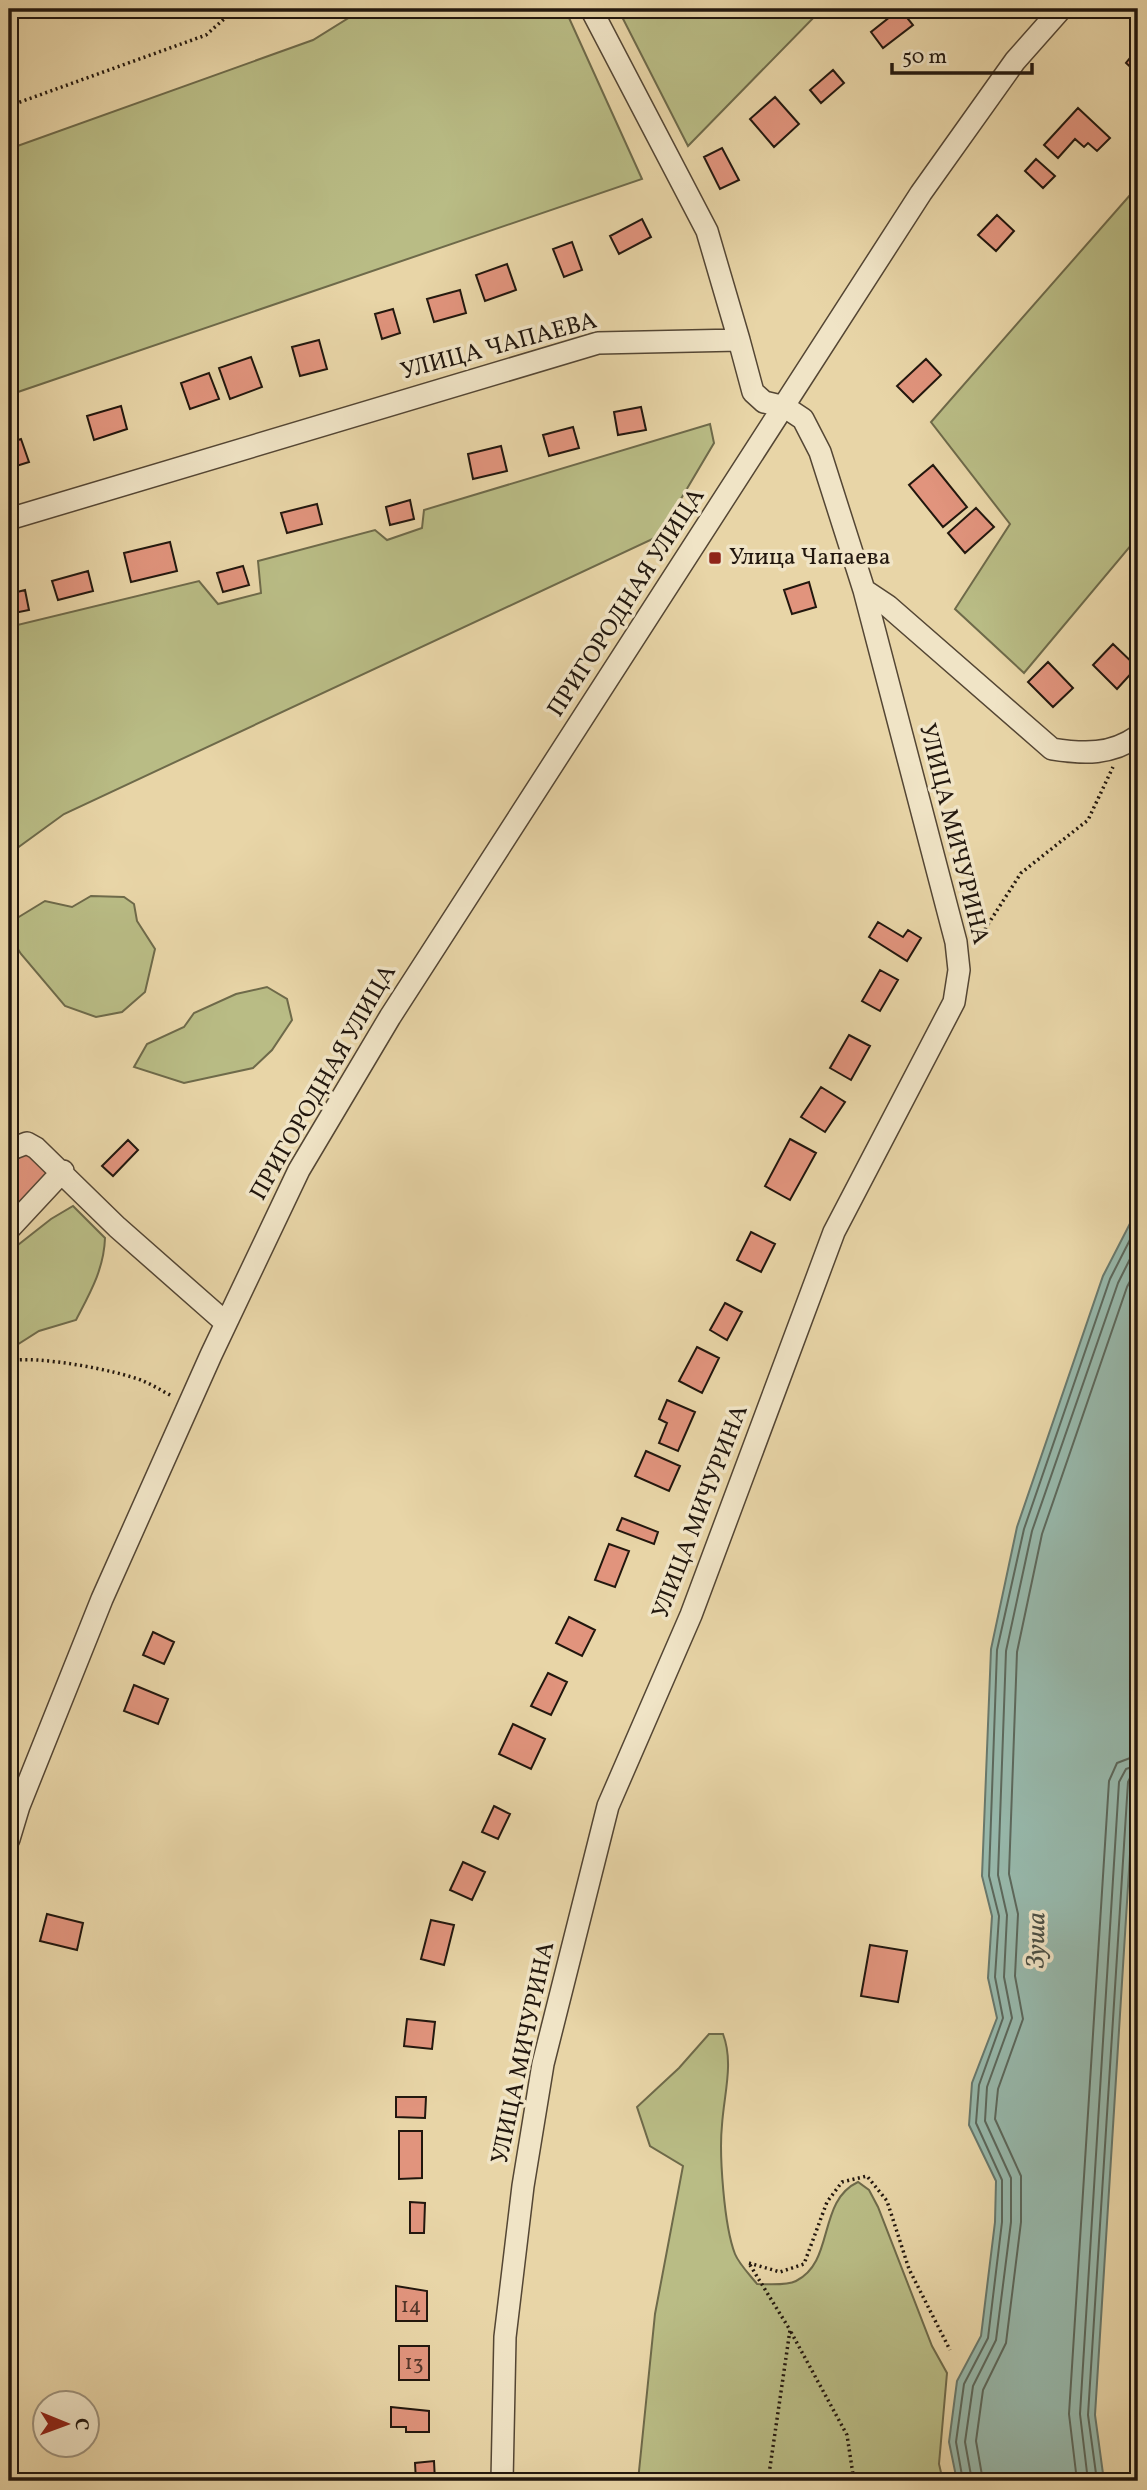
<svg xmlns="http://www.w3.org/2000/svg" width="1147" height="2490" font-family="Vollkorn,serif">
	<rect width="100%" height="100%" fill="#e8d5a7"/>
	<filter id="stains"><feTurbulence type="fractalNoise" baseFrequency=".00286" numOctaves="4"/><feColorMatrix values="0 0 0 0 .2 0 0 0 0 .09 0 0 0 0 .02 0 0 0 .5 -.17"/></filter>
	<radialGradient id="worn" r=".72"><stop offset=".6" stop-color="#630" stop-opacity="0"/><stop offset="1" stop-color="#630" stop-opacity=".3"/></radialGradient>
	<path fill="#b9bc85" stroke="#6e6a4a" stroke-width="2" d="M363 9H565L642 179 9 395V149L313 40Z
		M618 9H822L688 146Z
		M1138 186V537L1024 673 955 609 1010 524 931 422Z
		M710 424 714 443 659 536 64 814 9 854V627L199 581 218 604 261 593 258 561 375 530 387 540 422 528 424 510Z
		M91 896 124 897 134 904 137 921 155 949 145 992 122 1012 96 1017 65 1006 21 954 9 935V923L45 901 72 907Z
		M267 987 287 999 292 1020 272 1050 253 1068 184 1083 134 1067 147 1044 184 1027 194 1013 236 994Z
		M73 1206 105 1238C104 1269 90 1293 76 1320L39 1331 9 1350V1252L51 1219Z
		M709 2034H723C734 2063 724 2094 722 2125 719 2154 724 2226 735 2254 739 2264 750 2275 757 2284 768 2284 786 2286 796 2281 835 2262 817 2201 858 2182L869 2190 878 2207 932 2346 947 2373 939 2464 943 2481H638L655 2314 683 2166 650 2146 637 2107 679 2068Z"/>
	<path fill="#97b8ab" stroke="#68786c" stroke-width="2" d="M1138 1208V1726L1095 2415 1104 2481H957L949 2442 957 2381 981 2336 995 2222 996 2181 969 2125 972 2083 997 2018 988 1978 992 1916 982 1876 991 1649 1017 1527 1103 1276Z"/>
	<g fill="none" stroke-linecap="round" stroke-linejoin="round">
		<path stroke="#5c685c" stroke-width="2" d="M963 2481 956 2442 964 2384 988 2338 1002 2222V2180L976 2123 979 2085 1003 2018 995 1977 999 1916 989 1876 997 1650 1024 1529 1110 1279 1138 1224
			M972 2481 965 2442 973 2386 996 2340 1011 2222V2178L985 2121 987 2087 1012 2018 1004 1977 1007 1915 998 1875 1006 1651 1032 1531 1118 1283 1138 1243
			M983 2481 976 2441 983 2390 1006 2343 1021 2222V2176L995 2119 998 2089 1023 2019 1015 1976 1018 1914 1009 1874 1017 1652 1042 1534 1127 1287 1138 1266
			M1077 2481 1069 2414 1109 1781 1117 1763 1138 1755
			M1088 2481 1080 2414 1119 1782 1126 1769 1138 1765
			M1097 2481 1088 2415 1128 1782 1131 1776 1138 1774"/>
	</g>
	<path fill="#e1947d" stroke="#22170e" stroke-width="2" d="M900 9 913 25 883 48 871 32Z
		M1138 48V74L1126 63Z
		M833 70 844 83 821 103 810 90Z
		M775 97 799 124 774 147 750 119Z
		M1078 108 1110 138 1097 151 1088 143 1084 147 1075 139 1058 158 1044 145Z
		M722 148 739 180 720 189 704 157Z
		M1036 159 1055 176 1043 188 1025 171Z
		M997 215 1014 231 996 251 978 235Z
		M642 219 651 237 619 254 610 236Z
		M572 242 582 270 564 277 553 249Z
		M507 264 516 290 485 301 476 275Z
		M460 290 466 313 434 322 427 299Z
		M393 309 400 333 382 339 375 314Z
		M319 340 327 369 300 376 292 347Z
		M251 357 262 387 230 399 219 368Z
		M926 359 941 375 913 402 897 386Z
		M209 373 219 399 190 409 181 383Z
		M121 406 127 429 94 440 87 416Z
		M641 407 646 430 618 435 614 412Z
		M573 427 579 448 549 456 543 435Z
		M21 439 29 462 10 468 9 443Z
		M501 446 507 471 473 479 468 454Z
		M933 465 967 507 943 527 909 485Z
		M410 500 414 519 390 525 386 507Z
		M317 504 322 524 287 533 281 513Z
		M976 508 994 527 965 553 948 533Z
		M170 542 177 571 131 582 124 553Z
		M243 566 249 585 223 592 217 573Z
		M88 571 93 591 58 600 52 581Z
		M809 582 816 607 792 614 784 590Z
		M25 590 29 610 9 614V594Z
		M1113 644 1137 667 1117 689 1093 665Z
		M1048 662 1073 688 1053 707 1028 682Z
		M878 922 903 937 908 930 921 938 907 961 869 937Z
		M880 970 898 980 880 1011 862 1001Z
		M849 1035 870 1046 851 1080 830 1068Z
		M821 1087 845 1102 825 1132 801 1117Z
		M790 1139 816 1153 790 1200 765 1186Z
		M128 1140 138 1150 113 1176 102 1166Z
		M26 1150 52 1174 9 1219V1168Z
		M751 1232 775 1244 761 1272 737 1260Z
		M725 1303 742 1312 727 1340 710 1330Z
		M697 1347 719 1358 702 1393 679 1381Z
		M667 1400 695 1412 678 1451 659 1443 667 1423 659 1419Z
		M646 1451 680 1466 669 1491 635 1476Z
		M622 1518 658 1532 654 1544 617 1530Z
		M609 1544 629 1551 615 1587 595 1580Z
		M569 1617 595 1630 582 1656 556 1643Z
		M153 1632 174 1642 164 1664 143 1655Z
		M548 1673 567 1682 551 1715 531 1706Z
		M134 1685 168 1699 158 1724 124 1711Z
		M513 1724 545 1739 531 1769 499 1754Z
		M494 1806 510 1814 498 1839 482 1832Z
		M463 1862 485 1872 472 1900 450 1890Z
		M47 1914 83 1923 77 1950 40 1941Z
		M431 1920 454 1925 444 1965 421 1959Z
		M870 1945 907 1951 898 2002 861 1996Z
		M407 2019 435 2022 432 2049 404 2046Z
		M396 2097H426L425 2118 396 2117Z
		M399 2131H422V2178L399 2179Z
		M410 2202 425 2203 424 2233H410Z
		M396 2286 427 2291V2321H396Z
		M399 2346H429V2380H399Z
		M391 2407 429 2411V2432H406V2427H391Z
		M434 2461 435 2481H416L415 2463Z"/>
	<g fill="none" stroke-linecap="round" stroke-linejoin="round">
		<defs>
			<path id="minor" d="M591 9 707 231 739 340
				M9 519 598 343 739 340 753 392 764 402 785 407 803 419 820 452 864 590 956 942 959 970 954 1002 834 1232 691 1615 608 1806 543 2064 523 2186 505 2337 502 2481
				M864 590 888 606 1052 749C1084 754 1111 755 1138 736
				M9 1150 27 1143 36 1148 117 1227 226 1323
				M9 1229 63 1171
				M9 1839 19 1806 102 1599 211 1355 299 1170 390 1017 921 193 1015 61 1061 9"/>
		</defs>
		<use href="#minor" stroke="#544634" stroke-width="24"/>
		<path stroke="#22170e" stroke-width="3.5" stroke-dasharray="2 3.5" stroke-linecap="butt" d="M9 106 206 35 224 19 230 9
			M976 943 1021 873 1088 820 1113 767
			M9 1361C35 1355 117 1370 143 1381 153 1385 162 1391 172 1396
			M749 2263 780 2272 804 2264 827 2202 842 2182 867 2176 887 2201 909 2269 950 2350
			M750 2265 790 2330 768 2481
			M791 2332 847 2435 854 2481"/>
		<use href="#minor" stroke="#f0e4c6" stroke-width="21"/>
	</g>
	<rect fill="#8f2418" stroke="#f0e4c6" stroke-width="2.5" x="708" y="551" width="14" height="14" rx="3.5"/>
	<g text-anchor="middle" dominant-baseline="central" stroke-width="7" stroke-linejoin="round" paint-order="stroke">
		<g font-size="21" fill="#52362a">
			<text x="411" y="2306">14</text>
			<text x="414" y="2363">13</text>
		</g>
		<g font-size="24" fill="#22170e" stroke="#f0e4c6">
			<text transform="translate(499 347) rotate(-15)">УЛИЦА ЧАПАЕВА</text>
			<text transform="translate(627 603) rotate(-57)">ПРИГОРОДНАЯ УЛИЦА</text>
			<text transform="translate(953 834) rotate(76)">УЛИЦА МИЧУРИНА</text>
			<text transform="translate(324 1083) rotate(-60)">ПРИГОРОДНАЯ УЛИЦА</text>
			<text transform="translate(701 1512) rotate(-69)">УЛИЦА МИЧУРИНА</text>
			<text transform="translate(524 2053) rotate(-78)">УЛИЦА МИЧУРИНА</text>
		</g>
		<g font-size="24" fill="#22170e" stroke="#f0e4c6" text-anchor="start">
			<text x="729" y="558">Улица Чапаева</text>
		</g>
		<g font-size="26" font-style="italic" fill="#4b4f45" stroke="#f0e4c6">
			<text transform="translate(1037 1940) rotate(-89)">Зуша</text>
		</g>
	</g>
	<rect width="1147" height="2490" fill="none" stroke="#e8d5a7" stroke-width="35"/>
	<rect x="10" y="10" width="1126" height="2469" fill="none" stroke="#22170e" stroke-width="3.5"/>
	<rect x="18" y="18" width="1112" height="2455" fill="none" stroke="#22170e" stroke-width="2"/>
	<g transform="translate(66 2424) rotate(91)"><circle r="33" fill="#f0e4c6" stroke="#9e927c" stroke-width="2"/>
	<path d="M0-5L12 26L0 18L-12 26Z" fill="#8f2418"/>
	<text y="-10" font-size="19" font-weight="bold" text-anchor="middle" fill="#22170e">С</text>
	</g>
	<path d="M892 63v10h140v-10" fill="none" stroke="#22170e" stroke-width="3.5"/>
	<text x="902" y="63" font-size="21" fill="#22170e" stroke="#f0e4c6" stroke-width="5" paint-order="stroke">50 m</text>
	<rect width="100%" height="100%" filter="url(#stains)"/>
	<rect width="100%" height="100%" fill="url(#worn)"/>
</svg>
